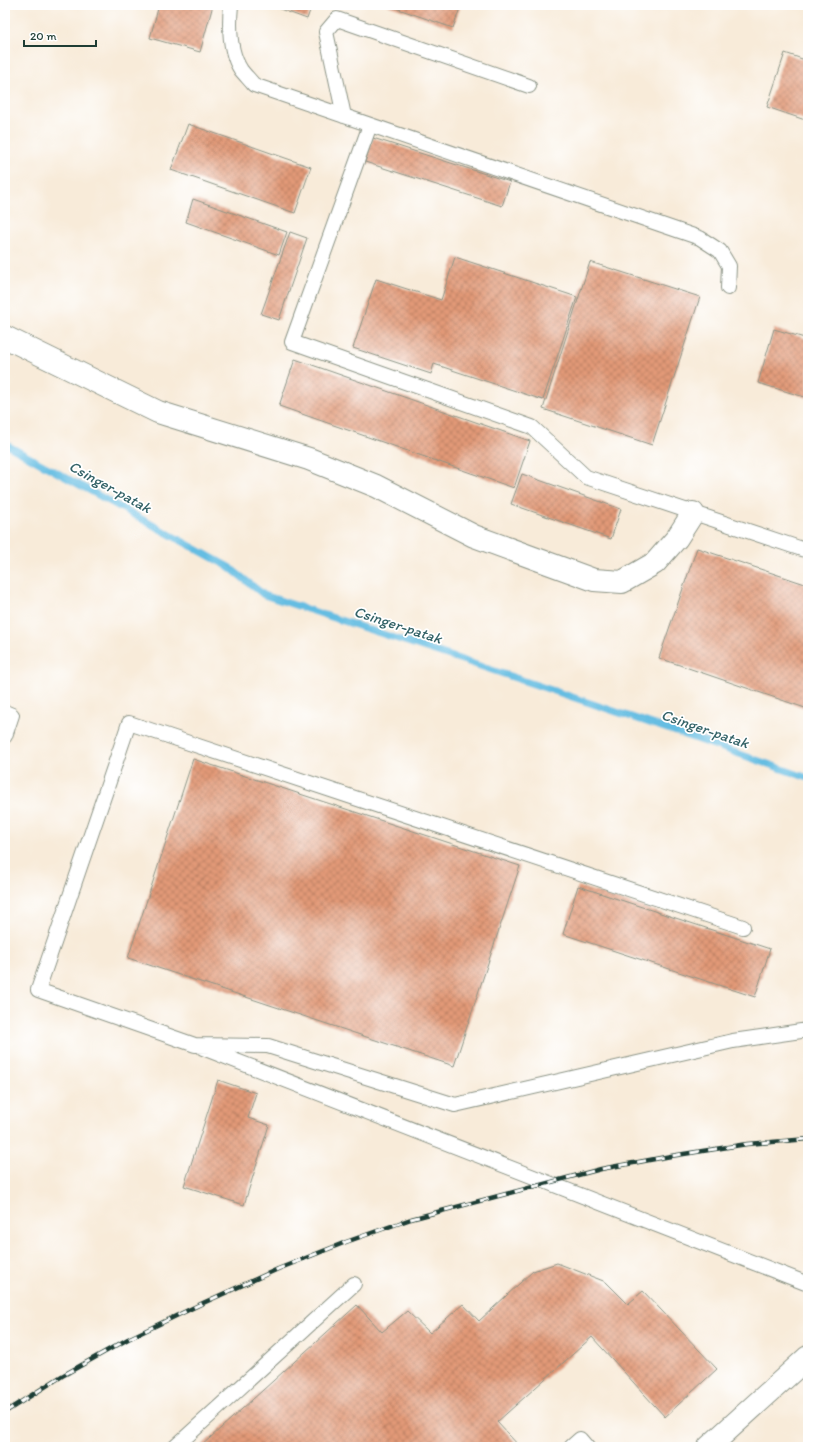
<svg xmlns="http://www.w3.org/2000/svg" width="813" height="1452" font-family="Itim,sans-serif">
	<defs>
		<pattern id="building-cross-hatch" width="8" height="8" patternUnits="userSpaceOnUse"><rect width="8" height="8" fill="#e29977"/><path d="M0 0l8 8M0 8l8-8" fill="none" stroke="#b77e62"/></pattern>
	</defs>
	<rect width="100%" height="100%" fill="#fff"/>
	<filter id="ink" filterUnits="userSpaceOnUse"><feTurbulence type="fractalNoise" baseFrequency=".025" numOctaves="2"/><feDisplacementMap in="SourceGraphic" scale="8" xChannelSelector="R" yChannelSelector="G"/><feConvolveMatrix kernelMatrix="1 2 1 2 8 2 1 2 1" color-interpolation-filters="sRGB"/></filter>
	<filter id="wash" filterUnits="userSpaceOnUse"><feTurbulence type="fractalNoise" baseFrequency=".012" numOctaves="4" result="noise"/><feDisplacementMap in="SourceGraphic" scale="16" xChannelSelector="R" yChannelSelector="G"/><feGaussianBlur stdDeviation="0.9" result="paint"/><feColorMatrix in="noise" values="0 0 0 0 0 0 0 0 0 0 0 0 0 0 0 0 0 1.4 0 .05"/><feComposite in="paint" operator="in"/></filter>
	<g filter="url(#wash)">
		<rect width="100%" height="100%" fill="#f8ebd9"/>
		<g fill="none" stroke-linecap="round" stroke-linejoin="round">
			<path stroke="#65bde2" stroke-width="7" d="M5 444 229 567 264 595 465 661 691 737 808 778"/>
		</g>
		<g id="blocks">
			<path fill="url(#building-cross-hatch)" d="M159 5H213L200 52 150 38Z
				M269 5H312L307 19Z
				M387 5H461L453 28Z
				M785 53 808 61V121L767 107Z
				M188 124 311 167 295 213 171 170Z
				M373 138 510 182 502 206 365 162Z
				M193 199 287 232 279 255 186 222Z
				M290 232 307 238 279 320 261 314Z
				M455 257 577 297 543 400 434 364 431 374 353 348 376 279 441 300Z
				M590 262 700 297 652 445 543 409Z
				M774 329 808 339V398L758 383Z
				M295 359 530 441 514 488 279 406Z
				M522 474 621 509 611 539 511 504Z
				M697 548 808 585V709L659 658Z
				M193 759 520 866 454 1066 128 958Z
				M578 886 770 949 755 997 563 934Z
				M218 1080 256 1093 248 1118 269 1125 244 1205 184 1186Z
				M557 1263 606 1282 628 1304 643 1291 717 1369 665 1417 592 1337 497 1422 520 1447H200L357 1305 382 1332 407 1311 430 1333 463 1304 479 1321 533 1271Z"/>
		</g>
	</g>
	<g filter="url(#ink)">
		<use href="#blocks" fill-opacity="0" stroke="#8c9486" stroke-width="1"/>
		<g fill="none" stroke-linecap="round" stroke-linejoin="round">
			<defs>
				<path id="lane" d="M231 5C229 26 229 52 241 70 245 75 250 80 254 85L700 238 720 251 729 266 728 288
					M344 116 326 32 337 19 529 86
					M370 125 292 342 532 427 586 477 808 551
					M5 712 12 715 5 736
					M743 927 129 723 38 990 195 1045 268 1046 455 1105 733 1041 808 1030
					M203 1048 808 1284
					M175 1447 354 1284
					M571 1447 580 1439 587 1447"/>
				<path id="street" d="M5 337 158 412 309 459 376 486 474 536 594 580 622 582 655 563 677 538 693 513"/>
				<path id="secondary" d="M709 1447 808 1357"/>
			</defs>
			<use href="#lane" stroke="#8c9486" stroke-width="16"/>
			<use href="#street" stroke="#8c9486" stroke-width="24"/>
			<use href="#secondary" stroke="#8c9486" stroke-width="24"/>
			<use href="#lane" stroke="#fff" stroke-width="14"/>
			<use href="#street" stroke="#fff" stroke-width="22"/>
			<use href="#secondary" stroke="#fff" stroke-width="22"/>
			<defs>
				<path id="rail" d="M5 1412 62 1376 128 1339 203 1303 278 1269 346 1242 411 1219 601 1169 671 1156 747 1144 808 1139"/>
			</defs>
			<use href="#rail" stroke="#1f3d34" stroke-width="4.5"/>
			<use href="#rail" stroke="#fff" stroke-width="3" stroke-dasharray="9" stroke-linecap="butt"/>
		</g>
	</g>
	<g text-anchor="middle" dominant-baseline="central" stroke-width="3.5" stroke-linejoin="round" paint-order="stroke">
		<g font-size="15" font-style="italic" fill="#346368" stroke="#fff">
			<text transform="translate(110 487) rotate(29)">Csinger-patak</text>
			<text transform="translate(398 625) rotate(18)">Csinger-patak</text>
			<text transform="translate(705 729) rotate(19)">Csinger-patak</text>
		</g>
	</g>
	<rect width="813" height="1452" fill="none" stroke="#fff" stroke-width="20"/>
	<path d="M24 40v6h72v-6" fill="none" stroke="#1f3d34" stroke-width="2"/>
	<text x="30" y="40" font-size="12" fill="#1f3d34" stroke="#ffffff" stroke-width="3" paint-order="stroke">20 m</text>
</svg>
